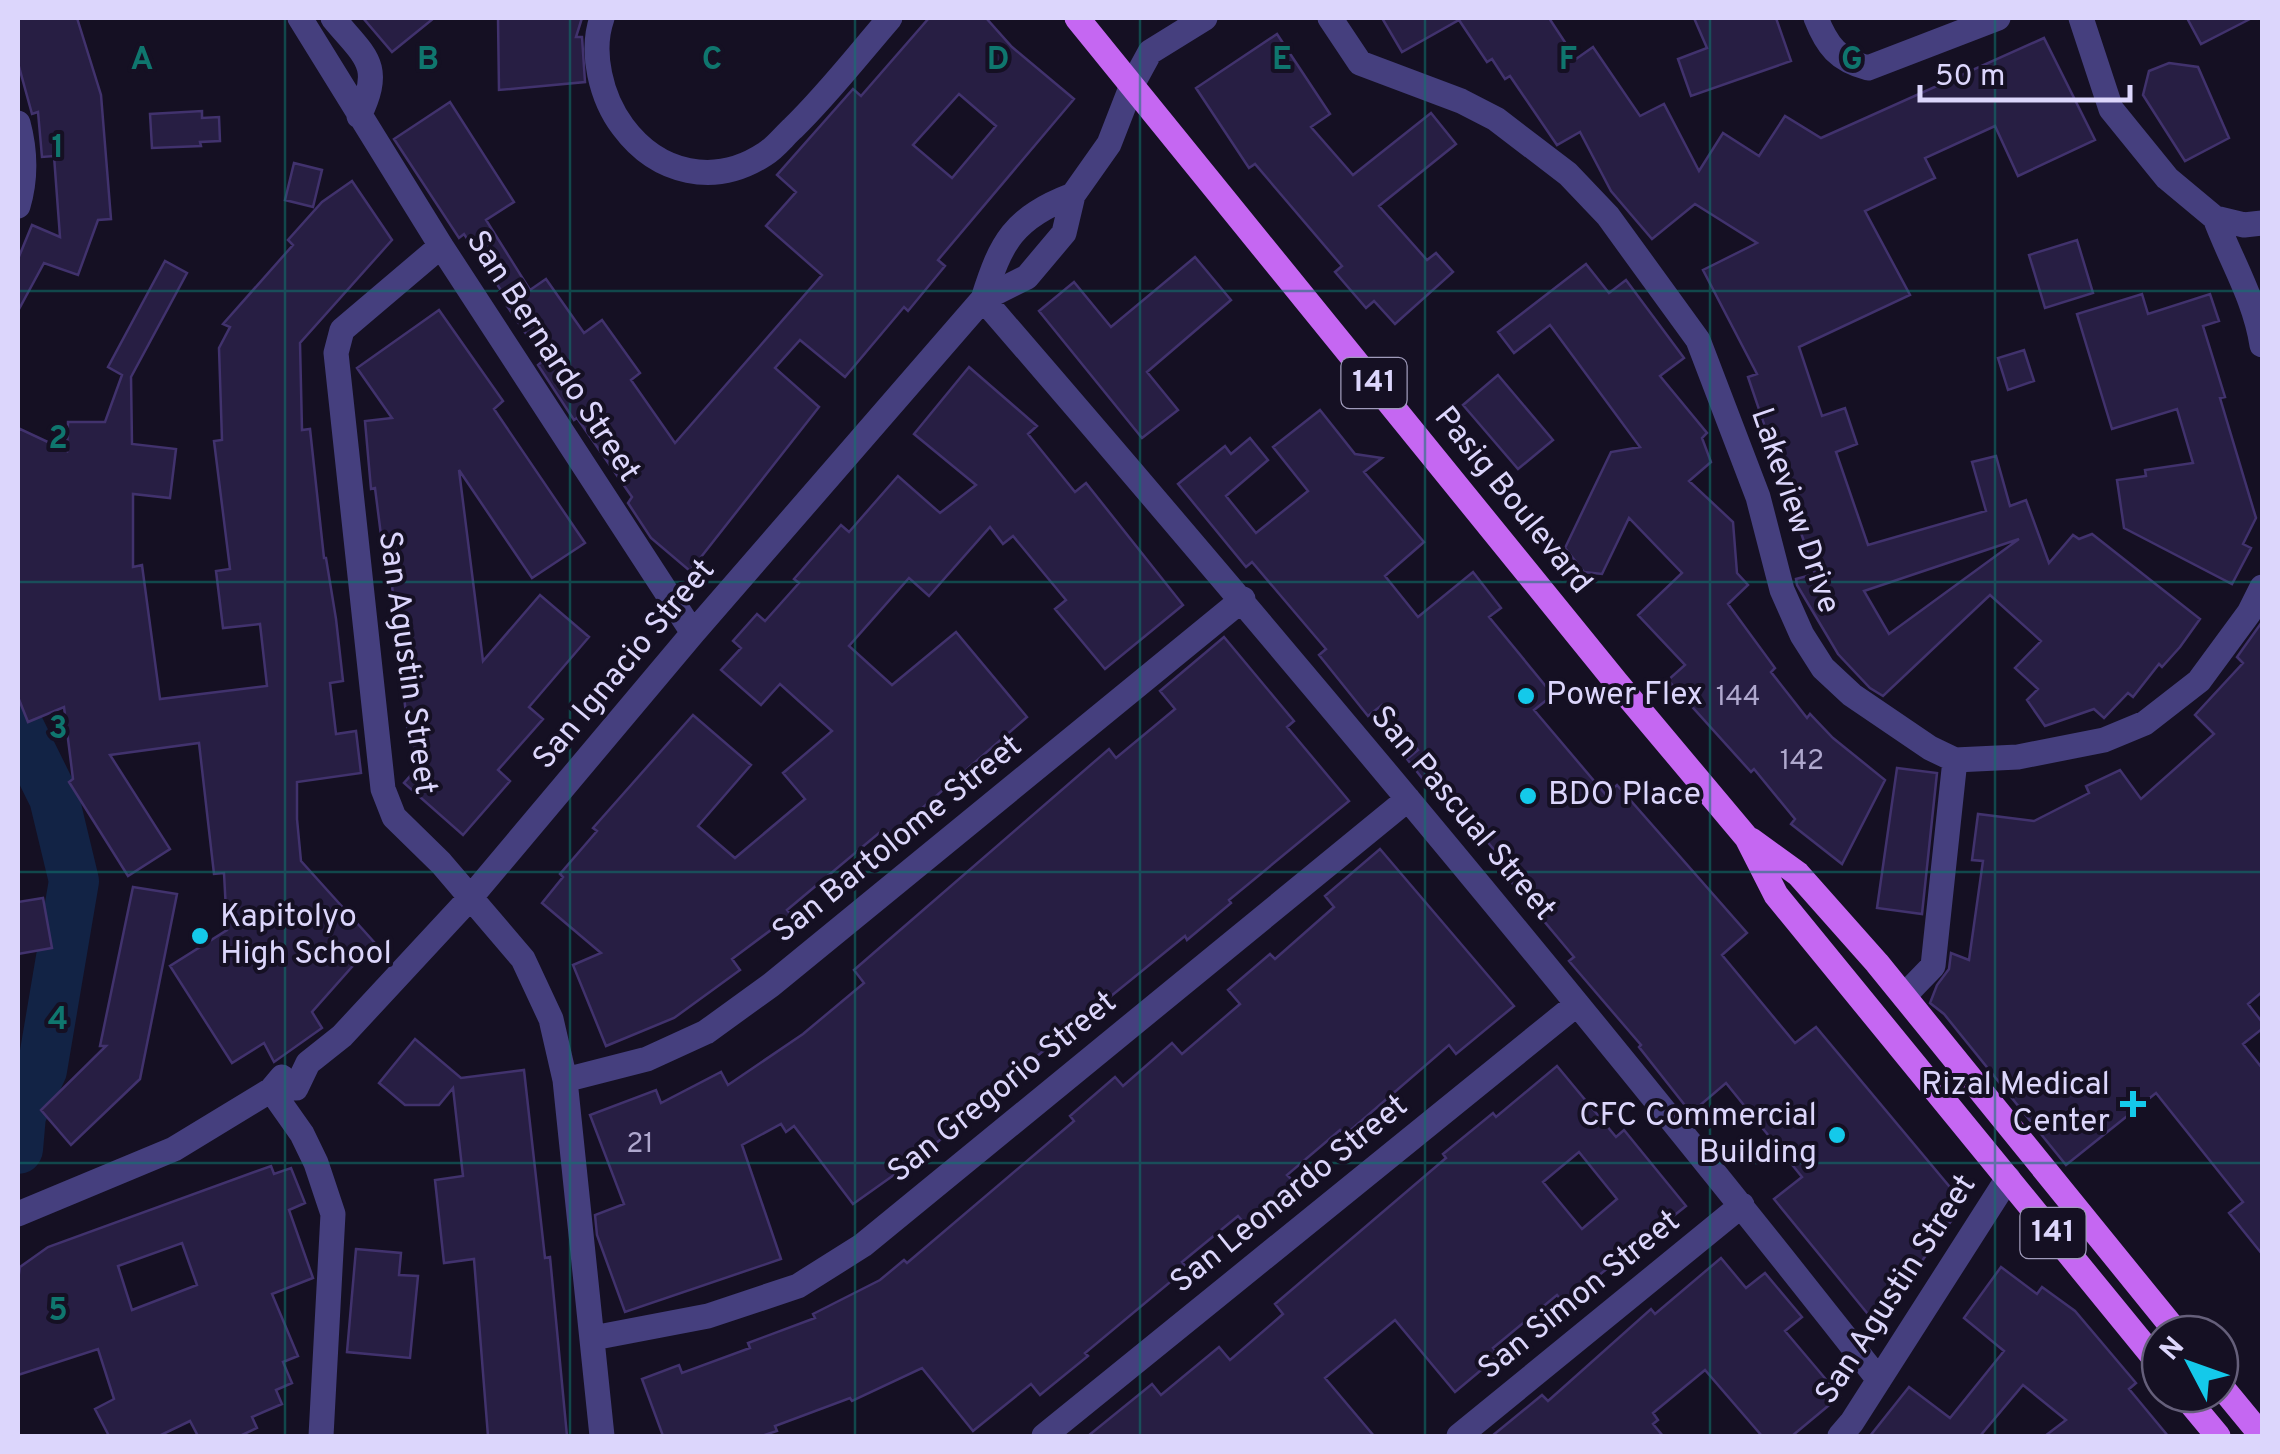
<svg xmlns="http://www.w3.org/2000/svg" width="2280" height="1454" font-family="Overpass,sans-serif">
	<rect width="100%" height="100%" fill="#151023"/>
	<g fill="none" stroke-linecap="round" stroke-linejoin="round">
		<path stroke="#122345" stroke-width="50" d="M18 725 54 798 74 881 42 1070 21 1115 18 1149"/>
	</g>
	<path fill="#271e43" stroke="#41326d" stroke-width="2.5" fill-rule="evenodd" d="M18 18H77L101 95 111 219 98 220 78 275 44 263 18 311V259L32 225 60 237 54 156 42 157 38 112 32 114 18 63Z
		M363 18H434L392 52Z
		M498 18H582L576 37H582L585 82 499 90Z
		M929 18H986L1012 47 1074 99 938 260 945 266 908 311 904 307 845 377 800 340 775 368 819 407 690 571 651 538 628 503 632 497 577 418 574 420 538 365 544 360 507 306 510 304 464 234 459 238 394 139 450 102 514 202 486 220 530 290 546 279 584 333 602 320 640 373 631 380 675 443 822 275 766 226 796 192 777 175 853 89 861 96ZM959 94 996 126 952 178 913 145Z
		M1382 18H1549L1576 59 1593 47 1640 116 1664 104 1699 171 1723 133 1759 156 1785 116 1821 138 2044 38 2095 140 2018 176 1995 126 1925 158 1935 178 1865 211 1910 295 1799 347 1822 416 1845 408 1857 444 1836 452 1868 545 1986 511 1972 462 1996 456 2010 506 2026 500 2049 563 2073 535 2079 539 2092 534 2200 619 2180 647 2162 667 2159 664 2133 697 2128 693 2104 718 2094 709 2045 726 2027 700 2038 689 2015 668 2041 641 1990 595 1883 696 1870 688 1838 654 1797 585 1796 579 1815 574 1748 377 1757 374 1703 270 1757 243 1695 204 1652 239 1611 191 1580 132 1557 145 1510 76 1505 79 1492 59 1487 62 1459 20 1402 52ZM2019 539 1889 634 1864 591Z
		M1694 18H1776L1791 61 1691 96 1678 59 1707 48Z
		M2187 18H2252L2201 44Z
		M1277 34 1330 114 1311 127 1353 175 1431 113 1456 144 1379 206 1427 260 1436 253 1453 272 1395 324 1374 301 1366 308 1335 272 1342 266 1255 164 1249 168 1196 88Z
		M2169 63 2198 67 2229 138 2185 161 2143 95 2149 71Z
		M202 111V118L219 117 220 141 200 142 201 146 152 148 150 114Z
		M294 163 322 170 313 207 285 200Z
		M352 181 392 240 300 343 302 430 310 429 324 558H326L336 619 343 681 330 683 336 734 356 731 361 773 297 782V819L301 861 374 942 312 1012 322 1028 274 1062 264 1043 232 1063 170 966 227 930 224 873 214 874 199 743 110 755 170 849 128 876 69 782 73 779 64 707 28 722 18 697V428L67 451 68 422H105L122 375 108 367 165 261 187 273 131 377 132 444 176 449 170 498 133 494V567L142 565 160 699 267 686 260 624 223 628 216 571 230 569 214 441 222 440 219 348 230 327 223 324 293 245 288 240 322 202Z
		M2077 240 2093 293 2045 308 2029 255Z
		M1195 257 1231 300 1147 372 1178 410 1142 438 1039 311 1074 282 1111 327Z
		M1586 264 1609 293 1626 280 1684 358 1660 376 1707 433 1702 438 1711 462 1689 481 1733 522 1737 573 1748 585 1728 604 1775 668 1771 672 1807 718 1810 714 1833 738 1885 780 1842 864 1791 824 1795 819 1754 769 1751 772 1668 680 1685 665 1638 615 1682 573 1629 518 1602 574 1584 572 1565 548 1611 452 1640 447 1550 325 1514 353 1498 332Z
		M2142 294 2148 314 2210 294 2219 321 2203 326 2225 397 2220 398 2256 518 2243 544 2251 548 2232 584 2124 528 2117 480 2146 476 2145 470 2193 463 2177 409 2112 429 2090 357 2077 314Z
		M439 310 503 401 494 409 585 543 532 578 459 470 483 661 540 595 589 637 529 707 543 719 498 770 510 781 463 835 404 783 427 757 409 742 389 558 384 559 375 488 371 489 365 421 392 418 357 368Z
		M2024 350 2034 381 2008 390 1998 358Z
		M969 367 1037 426 1028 434 1075 492 1086 483 1183 605 1105 669 1055 609 1066 600 1013 536 1003 544 990 527 929 596 909 578 849 646 892 685 956 632 1027 717 905 823 907 825 887 843 879 833 787 910 791 915 732 959 740 970 674 1018 606 1046 573 965 601 953 542 903 563 877 560 874 597 831 593 828 693 715 751 765 698 826 735 858 805 799 783 773 832 731 780 684 761 705 721 670 741 648 733 641 757 614 765 621 799 583 794 579 841 525 849 532 898 476 940 513 976 485 914 434Z
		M1498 375 1553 440 1518 469 1463 405Z
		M1320 410 1355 454 1382 458 1364 472 1424 542 1385 576 1418 617 1473 572 1501 608 1489 617 1553 695 1534 710 1606 795 1617 785 1747 933 1722 955 1795 1043 1816 1027 1954 1192V1217L1876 1324 1774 1199 1802 1177 1726 1083 1691 1113 1639 1047 1641 1045 1569 961 1574 957 1507 877 1513 872 1440 786 1433 792 1407 759 1418 750 1382 705 1368 716 1319 655 1326 649 1252 562 1246 567 1178 484 1225 446 1231 454 1250 438 1268 460 1226 496 1256 533 1308 491 1273 447Z
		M2262 622V992L2248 1004 2262 1022V1029L2243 1044 2262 1068V1254L2229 1213 2243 1202 2156 1093 2066 1165 1944 1014 1930 1003 1937 985 1949 969 1951 953 1969 960 1983 861 1972 860 1978 814 2034 821 2089 793 2086 786 2120 770 2141 799 2214 734 2195 715 2243 663 2237 657Z
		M1224 637 1294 721 1287 727 1349 801 1229 900 1231 903 1187 940 1185 936 967 1113 970 1116 915 1160 853 1204 794 1126 786 1132 781 1124 742 1145 781 1259 625 1312 597 1235 595 1215 624 1204 590 1115 656 1090 661 1103 721 1072 728 1085 803 1034 864 983 854 970 1109 749 1116 758 1175 709 1160 691Z
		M1897 768 1937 773 1922 914 1877 908Z
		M1380 849 1514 1006 1456 1054 1449 1045 1345 1135 1340 1130 1287 1175 1295 1183 1246 1225 1238 1216 1182 1262 1187 1268 1085 1353 1088 1356 1040 1395 1031 1384 973 1431 922 1368 852 1401 850 1398 775 1426 777 1431 761 1436H663L642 1379 679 1365 682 1373 750 1348 748 1343 815 1318 813 1314 880 1280 904 1260 907 1263 1074 1121 1070 1116 1115 1077 1123 1086 1172 1043 1182 1054 1240 1004 1228 990 1270 954 1275 959 1334 907 1325 896Z
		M133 887 177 894 140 1079 71 1145 41 1110 106 1046H100Z
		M43 898 52 948 18 954V902Z
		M415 1039 461 1078 524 1070 545 1258 550 1257 567 1436H488L474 1259 444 1263 435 1180 463 1176 453 1088 439 1105H405L379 1083Z
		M1557 1066 1616 1137 1624 1130 1686 1206 1564 1303 1557 1295 1493 1348 1499 1355 1455 1392 1395 1320 1325 1378 1374 1436H1088L1152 1384 1161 1395 1219 1347 1230 1360 1283 1314 1275 1304 1446 1158 1443 1154 1493 1113 1496 1117ZM1579 1152 1617 1199 1582 1229 1543 1182Z
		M271 1166 274 1174 291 1168 305 1203 289 1210 313 1278 272 1294 298 1356 283 1362 292 1383 276 1390 282 1404 252 1417 257 1428 240 1436H198L190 1421 159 1436H109L95 1409 114 1399 98 1349 18 1375V1280L20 1267 48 1247ZM182 1243 197 1285 132 1310 118 1266Z
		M356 1249 401 1253 399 1275 418 1276 410 1358 347 1352Z
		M1721 1258 1746 1288 1765 1273 1802 1317 1785 1331 1840 1396 1792 1436H1762L1705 1370 1653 1413 1658 1420 1653 1424 1663 1436H1492L1542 1395 1548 1401 1651 1309 1655 1314Z
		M2001 1267 2037 1294 2042 1287 2075 1311 2136 1383 2129 1389 2168 1436H2045L2066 1420 2023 1385 1980 1436H1870L1909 1387 1950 1418 2004 1351 1964 1318Z"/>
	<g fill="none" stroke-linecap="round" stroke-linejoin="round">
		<path stroke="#453f7e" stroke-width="25" d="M300 18 441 246 693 633
			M333 18C365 57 384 64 359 116
			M602 18C590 52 601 98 623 127 658 174 715 187 765 154 775 148 784 136 793 128 828 94 858 55 890 18
			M1330 18 1360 63 1461 101 1496 119 1568 174 1608 216 1698 340 1758 497 1782 590 1802 635 1823 668 1852 695 1930 748 1955 760 2018 757 2104 740 2145 723 2199 681 2249 613 2262 587
			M1816 18C1827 46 1838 60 1868 68L1998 18
			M2081 18 2111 109 2167 178 2215 218 2244 225 2262 223
			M18 123C25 149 26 179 18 206
			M2215 218C2231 261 2255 299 2262 345
			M441 246 342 330 336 353 383 789 394 817 441 863 523 959 551 1019 565 1080 602 1436
			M983 299C1289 653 1590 1012 1879 1380
			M983 299C1001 242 1013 218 1073 195
			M1904 996 1933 966 1955 760
			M565 1080 647 1059 706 1032 771 985 1243 599
			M275 1087 296 1088 308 1063 342 1036 471 897 693 633 983 299 1027 277 1064 233 1073 195 1109 144 1132 85 1150 52 1205 18
			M271 1090 302 1134 316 1163 333 1214 321 1436
			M18 1214 174 1149 271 1090 282 1077
			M593 1338 708 1316 798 1286 863 1245 1408 799
			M1044 1436 1577 1004
			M1459 1436 1742 1205
			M1840 1436 1852 1422 2008 1178"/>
		<path stroke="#c567f2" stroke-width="25" d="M1077 18 1616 682 1747 838 1776 895 2160 1365
			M1751 840 1798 874 1877 963 2178 1334
			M2220 1385 2262 1436
			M2183 1394 2218 1436"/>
	</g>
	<path fill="none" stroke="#0f766e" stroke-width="2.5" stroke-opacity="0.55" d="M285 18V1436M570 18V1436M855 18V1436M1140 18V1436M1425 18V1436M1710 18V1436M1995 18V1436M18 291H2262M18 582H2262M18 872H2262M18 1163H2262"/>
	<g fill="#14c9ea" stroke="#151023" stroke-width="4">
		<circle cx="1526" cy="696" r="10"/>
		<circle cx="1528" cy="796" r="10"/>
		<circle cx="200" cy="936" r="10"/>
		<path d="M2128 1089h10v10h10v10h-10v10h-10v-10h-10v-10h10z"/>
		<circle cx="1837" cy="1135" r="10"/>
	</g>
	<g text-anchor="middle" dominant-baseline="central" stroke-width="8" stroke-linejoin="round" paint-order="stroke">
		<g font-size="28" fill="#afa8ce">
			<text x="1738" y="698">144</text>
			<text x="1802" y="762">142</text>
			<text x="640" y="1145">21</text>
		</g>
		<g fill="#151023" stroke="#a09bbb" stroke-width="2.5">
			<rect x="1341.5" y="358" width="65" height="50" rx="8"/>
			<rect x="2020.5" y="1208" width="65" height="50" rx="8"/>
		</g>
		<g font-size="30" font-weight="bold" fill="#dcd6fc">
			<text x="1374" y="383">141</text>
			<text x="2053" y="1233">141</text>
		</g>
		<g font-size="32" fill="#dcd6fc" stroke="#151023">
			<text transform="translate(552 357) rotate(57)">San Bernardo Street</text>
			<text transform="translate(1512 501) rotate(51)">Pasig Boulevard</text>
			<text transform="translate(1794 511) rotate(71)">Lakeview Drive</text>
			<text transform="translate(406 663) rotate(82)">San Agustin Street</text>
			<text transform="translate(625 665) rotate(-50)">San Ignacio Street</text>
			<text transform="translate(1462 814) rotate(50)">San Pascual Street</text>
			<text transform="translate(898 840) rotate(-39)">San Bartolome Street</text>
			<text transform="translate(1003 1088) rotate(-39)">San Gregorio Street</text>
			<text transform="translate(1290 1195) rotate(-39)">San Leonardo Street</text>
			<text transform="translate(1897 1290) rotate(-57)">San Agustin Street</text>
			<text transform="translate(1580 1296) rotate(-39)">San Simon Street</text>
		</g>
		<g font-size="32" fill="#dcd6fc" stroke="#151023" text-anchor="start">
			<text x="1546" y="696">Power Flex</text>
			<text x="1548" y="796">BDO Place</text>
			<text x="220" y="918">Kapitolyo<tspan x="220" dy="37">High School</tspan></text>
			<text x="2110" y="1086" text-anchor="end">Rizal Medical<tspan x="2110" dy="37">Center</tspan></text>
			<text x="1817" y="1117" text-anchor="end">CFC Commercial<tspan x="1817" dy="37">Building</tspan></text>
		</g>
	</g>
	<g font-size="32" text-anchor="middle" font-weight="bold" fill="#0f766e" stroke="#151023" stroke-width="8" stroke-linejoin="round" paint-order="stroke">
		<text x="142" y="69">A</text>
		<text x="428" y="69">B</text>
		<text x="712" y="69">C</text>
		<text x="998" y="69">D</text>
		<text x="1282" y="69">E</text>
		<text x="1568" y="69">F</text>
		<text x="1852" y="69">G</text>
		<text x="58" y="157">1</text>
		<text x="58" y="448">2</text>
		<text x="58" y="738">3</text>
		<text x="58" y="1029">4</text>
		<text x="58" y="1320">5</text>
	</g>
	<rect width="2280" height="1454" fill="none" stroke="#dcd6fc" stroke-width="40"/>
	<g transform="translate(2190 1364) rotate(311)"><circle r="48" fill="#151023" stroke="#655f7a" stroke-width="2.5"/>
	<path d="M0-8L18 38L0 25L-18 38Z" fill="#14c9ea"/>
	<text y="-15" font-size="28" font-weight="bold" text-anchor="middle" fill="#dcd6fc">N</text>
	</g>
	<path d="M1920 85v15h210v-15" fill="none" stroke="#dcd6fc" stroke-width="5"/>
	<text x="1935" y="85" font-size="30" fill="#dcd6fc" stroke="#151023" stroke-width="8" paint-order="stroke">50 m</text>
</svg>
